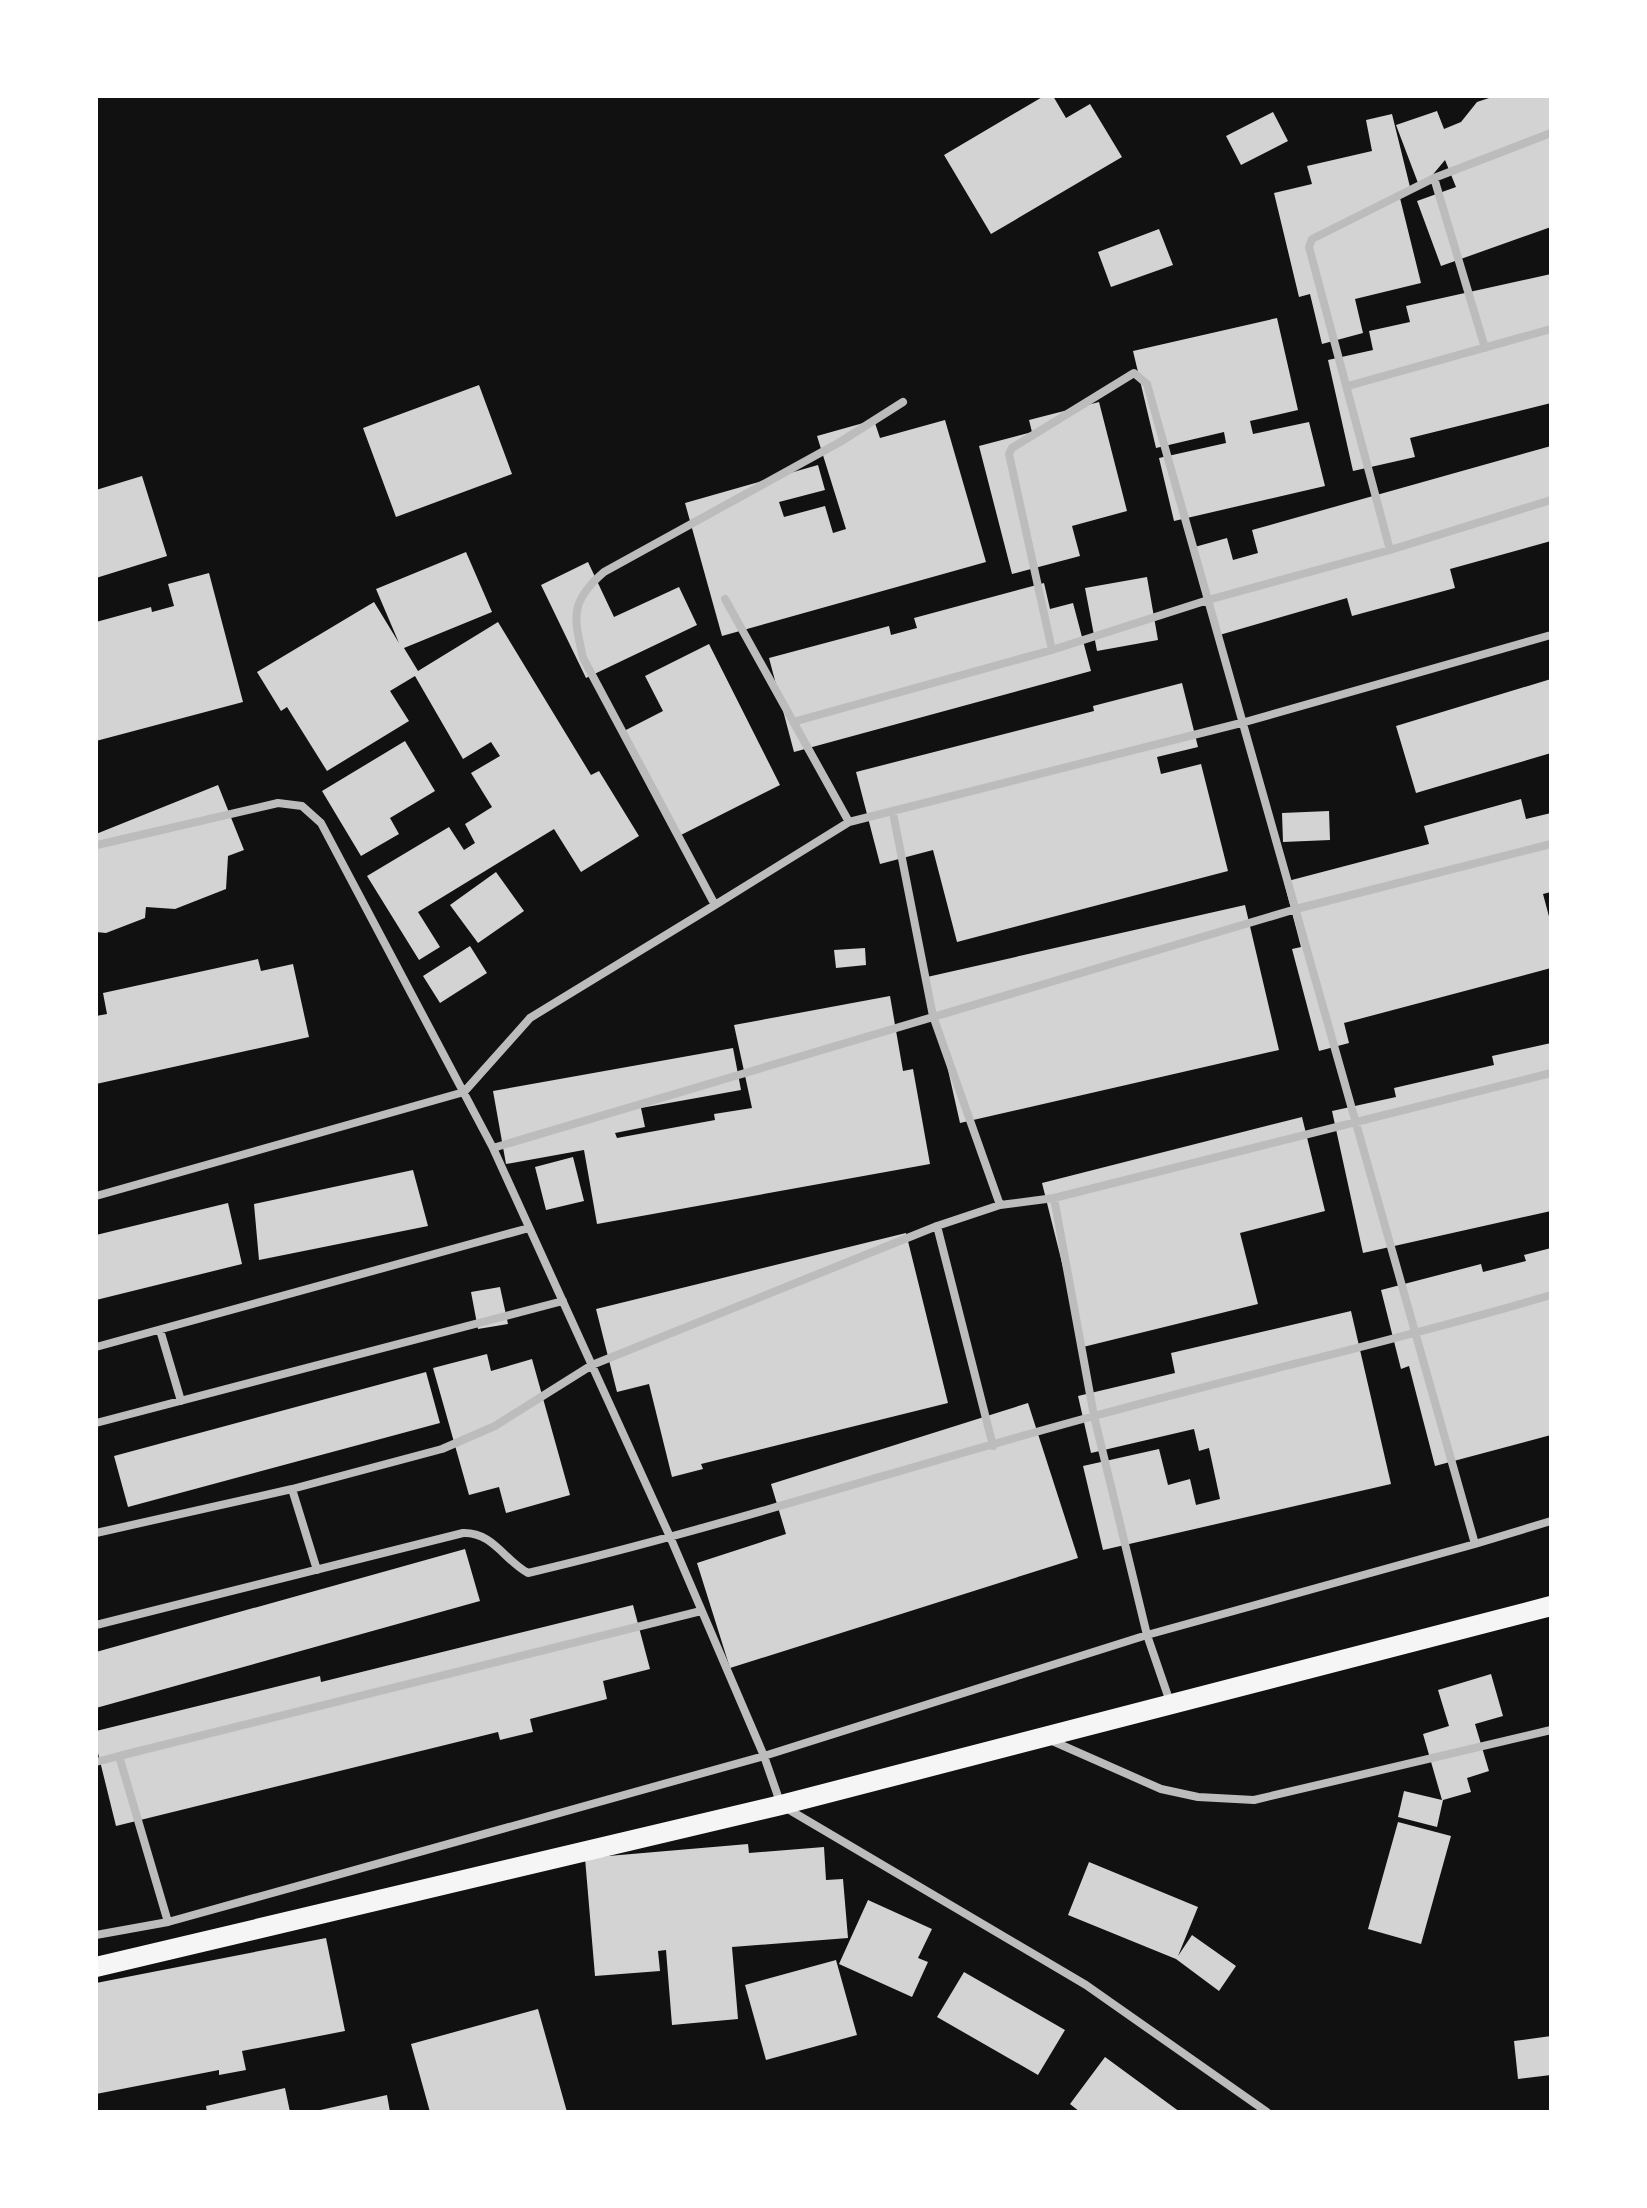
<svg xmlns="http://www.w3.org/2000/svg" width="1647" height="2208" font-family="Cabin,sans-serif">
	<rect width="100%" height="100%" fill="#111"/>
	<path fill="#d3d3d3" d="M1044 96H1053L1066 118 1090 104 1122 157 991 234 944 155Z
		M1495 96H1551V227L1441 266 1417 201 1456 187 1445 160 1430 178 1418 183 1396 125 1437 111 1444 129 1461 122 1477 102Z
		M1273 112 1288 141 1241 165 1226 136Z
		M1392 114 1411 191 1399 194 1421 283 1355 299 1363 333 1322 344 1310 294 1299 297 1274 193 1312 184 1307 166 1372 151 1366 120Z
		M1159 229 1173 265 1111 287 1098 252Z
		M1551 274V403L1410 438 1415 457 1353 471 1328 360 1373 350 1369 331 1410 322 1406 306Z
		M1277 318 1298 410 1250 421 1253 434 1309 422 1325 486 1174 521 1159 458 1226 443 1224 432 1156 448 1133 351Z
		M479 385 512 474 396 517 363 428Z
		M1099 402 1127 511 1072 526 1080 556 1012 574 979 446 1032 432 1029 420Z
		M874 420 880 438 945 420 986 562 722 636 685 503 818 465 825 490 779 502 784 517 825 506 833 533 846 529 817 436Z
		M1551 446V541L1450 569 1455 588 1352 616 1347 598 1216 636 1191 548 1227 538 1233 560 1258 553 1252 530Z
		M142 476 167 556 96 578V490Z
		M466 552 492 612 404 648 418 671 498 622 591 775 599 771 639 836 581 872 554 829 418 912 440 947 419 960 367 876 449 827 464 850 475 843 465 824 492 807 471 773 500 756 491 742 463 759 415 676 390 691 409 721 327 771 287 707 281 711 257 672 374 602 399 643 376 589Z
		M588 562 614 617 679 587 697 625 586 678 541 585Z
		M209 573 243 702 96 741V622L151 607 152 612 174 606 168 584Z
		M1147 577 1158 640 1097 651 1085 588Z
		M1044 583 1050 609 1073 603 1091 671 794 752 769 658 889 626 891 635 917 628 914 618Z
		M709 644 780 785 677 837 624 731 663 711 645 676Z
		M1551 679V753L1416 793 1396 726Z
		M1182 683 1198 747 1157 757 1161 774 1201 764 1228 871 957 942 933 850 880 864 856 772 1094 711 1093 706Z
		M405 741 435 791 390 818 399 834 361 856 322 791Z
		M218 785 244 850 228 856 226 889 175 909 146 907 145 918 106 933 96 932V834Z
		M1521 799 1526 819 1551 813V892L1543 894 1551 924V968L1344 1023 1349 1043 1319 1051 1292 949 1301 947 1284 882 1429 844 1424 826Z
		M1329 811 1330 840 1283 842 1282 813Z
		M496 872 524 911 478 943 450 905Z
		M1245 905 1279 1050 960 1123 927 977Z
		M470 946 487 973 440 1003 423 976Z
		M865 948 866 965 836 968 834 950Z
		M258 959 261 971 293 964 309 1037 96 1084V1016L107 1014 103 993Z
		M890 996 903 1071 913 1069 930 1164 597 1224 584 1150 506 1164 493 1091 733 1048 741 1090 641 1108 645 1127 615 1133 617 1138 715 1120 714 1114 752 1108 734 1025Z
		M1551 1043V1211L1363 1253 1332 1111 1396 1097 1394 1088 1494 1065 1492 1056Z
		M1302 1117 1325 1211 1240 1233 1258 1304 1083 1347 1042 1183Z
		M573 1157 584 1201 546 1210 535 1167Z
		M413 1170 428 1226 259 1260 254 1204Z
		M228 1203 242 1264 96 1300V1235Z
		M906 1233 948 1403 701 1464 703 1469 672 1477 649 1384 617 1392 596 1309Z
		M1551 1248V1435L1435 1466 1409 1366 1401 1369 1381 1290 1481 1264 1483 1272 1526 1261 1524 1255Z
		M500 1287 508 1324 478 1329 471 1292Z
		M1351 1311 1391 1484 1103 1550 1083 1466 1159 1449 1168 1485 1190 1479 1196 1505 1220 1499 1209 1448 1199 1451 1194 1429 1091 1453 1078 1396 1175 1373 1171 1353Z
		M487 1354 491 1371 532 1359 570 1495 506 1513 499 1487 469 1495 433 1368Z
		M426 1372 440 1423 128 1507 114 1456Z
		M1028 1403 1078 1558 730 1668 697 1563 786 1534 771 1484Z
		M465 1549 480 1601 96 1708V1652Z
		M633 1605 650 1669 603 1681 607 1699 530 1719 533 1732 500 1740 498 1732 116 1826 96 1745V1731L320 1676 321 1682Z
		M1491 1674 1503 1716 1475 1724 1489 1771 1467 1778 1471 1792 1443 1800 1437 1827 1398 1817 1404 1791 1442 1800 1423 1734 1449 1726 1438 1690Z
		M1398 1822 1451 1836 1421 1944 1368 1929Z
		M748 1844 749 1853 824 1847 826 1880 843 1879 848 1938 732 1947 738 2019 672 2025 666 1950 658 1951 660 1971 595 1976 585 1858Z
		M1089 1862 1198 1907 1178 1956 1192 1935 1236 1966 1219 1991 1176 1959 1068 1915Z
		M868 1900 932 1929 918 1958 928 1962 912 1997 839 1964Z
		M326 1938 345 2031 242 2051 246 2070 219 2075V2070L96 2094V1983Z
		M836 1960 857 2035 766 2060 745 1985Z
		M964 1972 1065 2030 1038 2075 937 2017Z
		M538 2009 567 2112H430L411 2044Z
		M1551 2036V2075L1518 2079 1514 2041Z
		M1105 2057 1180 2112H1080L1070 2104Z
		M285 2088 290 2112H207L206 2106Z
		M387 2095 390 2112H316V2111Z"/>
	<g fill="none" stroke-linecap="round" stroke-linejoin="round">
		<path stroke="#bcbcbc" stroke-width="8" d="M1434 178 1485 348
			M1348 386 1551 329
			M1551 500 1390 550 1208 600 1475 1544 1551 1521
			M1390 550 1309 247 1312 239 1434 178 1551 133
			M725 599 849 822 1245 722 1551 635
			M793 722 1052 650 1208 600 1147 384 1134 373 1012 448 1009 454 1052 650
			M893 813 933 1016 1000 1205 1054 1198 1551 1073
			M97 845 278 803 302 806 321 823 493 1148 671 1539 764 1756 781 1805 1086 1985 1267 2112
			M715 905 849 822
			M493 1148 1296 909 1551 844
			M96 1196 464 1092 530 1018 715 905 583 658C574 617 569 602 604 572L840 442 903 402
			M1054 1198 1094 1416 1147 1635 1475 1544
			M937 1226 993 1446
			M160 1330 181 1401
			M96 1347 529 1228
			M96 1423 563 1301
			M292 1489 317 1570
			M96 1533 292 1489 442 1449 495 1426 592 1365 937 1226 1000 1205
			M701 1611 119 1756 168 1922 764 1756 1147 1635 1170 1702
			M96 1625 463 1533C493 1532 504 1560 528 1573 719 1528 905 1467 1094 1416 1246 1374 1400 1340 1551 1295
			M1050 1740 1161 1789 1198 1797 1254 1800 1551 1730
			M96 1762 119 1756
			M96 1935 168 1922"/>
		<path stroke="#f5f5f5" stroke-width="20" d="M96 1967 781 1805 1551 1606"/>
	</g>
	<rect width="1647" height="2208" fill="none" stroke="#ffffff" stroke-width="196"/>
</svg>
